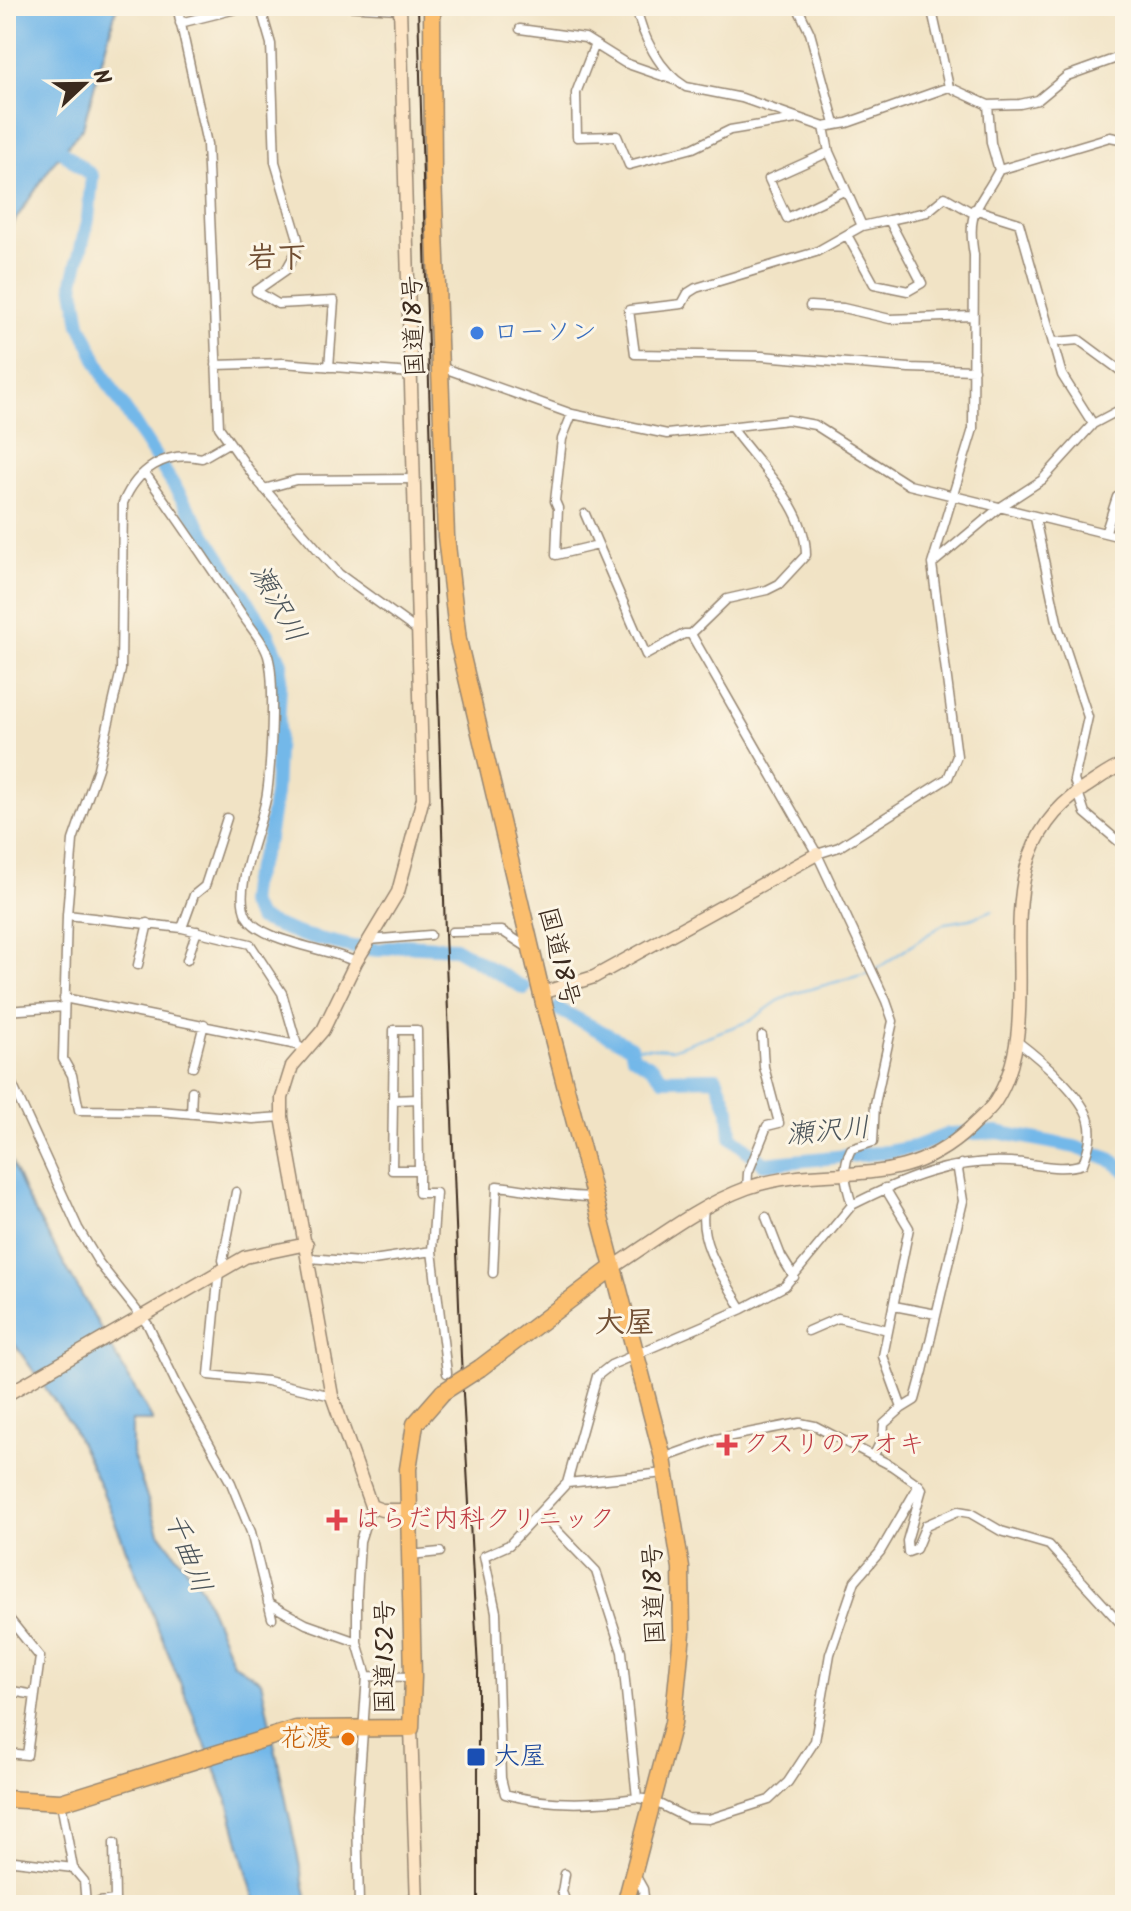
<svg xmlns="http://www.w3.org/2000/svg" width="1131" height="1911" font-family="Kalam,'Klee One',sans-serif">
	<rect width="100%" height="100%" fill="#fcf5e5"/>
	<filter id="ink" filterUnits="userSpaceOnUse"><feTurbulence type="fractalNoise" baseFrequency=".0125" numOctaves="2"/><feDisplacementMap in="SourceGraphic" scale="16" xChannelSelector="R" yChannelSelector="G"/><feConvolveMatrix kernelMatrix="1 2 1 2 8 2 1 2 1" color-interpolation-filters="sRGB"/></filter>
	<filter id="wash" filterUnits="userSpaceOnUse"><feTurbulence type="fractalNoise" baseFrequency=".006" numOctaves="4" result="noise"/><feDisplacementMap in="SourceGraphic" scale="32" xChannelSelector="R" yChannelSelector="G"/><feGaussianBlur stdDeviation="1.8" result="paint"/><feColorMatrix in="noise" values="0 0 0 0 0 0 0 0 0 0 0 0 0 0 0 0 0 1.4 0 .05"/><feComposite in="paint" operator="in"/></filter>
	<g filter="url(#wash)">
		<rect width="100%" height="100%" fill="#f1e3c5"/>
		<path fill="#73b8e9" stroke="#577184" stroke-width="2" d="M12 6H117L83 127 54 162 6 234V16Z
			M6 1150 27 1198 153 1421H132V1453L159 1532 202 1589 233 1663 261 1681 308 1905H256L227 1798 100 1485 70 1423 6 1332Z"/>
		<g fill="none" stroke-linecap="round" stroke-linejoin="round">
			<path stroke="#73b8e9" stroke-width="2" d="M875 970 945 923 970 919 993 910
				M631 1047 672 1049 750 1021 778 1001 796 993 869 973"/>
			<path stroke="#73b8e9" stroke-width="14" d="M50 141 92 176 88 219 73 282 80 324 105 378 266 630 281 663 275 794 268 839 251 885 249 903 259 919 302 935 353 947 379 950 403 945 455 948 524 988
				M558 1009 631 1047 633 1056 653 1068 663 1079 716 1078 729 1110 731 1137 764 1164 888 1152 915 1147 949 1134 997 1132 1075 1147 1110 1159 1125 1170"/>
		</g>
	</g>
	<g filter="url(#ink)">
		<g fill="none" stroke-linecap="round" stroke-linejoin="round">
			<defs>
				<path id="street" d="M177 6 207 144 219 427 255 478 339 574 419 632
					M341 6 400 9
					M636 6C642 36 659 71 686 87L742 98 824 127 847 123 949 87 988 105 1020 104 1038 100 1067 76 1125 55
					M797 6 810 33 835 124
					M931 6 949 87
					M180 23 248 6
					M520 29 585 38 625 63 674 80
					M595 44 576 93 577 137 617 136 629 165 693 148 730 130 796 119
					M988 105 991 143 999 170
					M824 127 829 152 862 226
					M829 152 769 179 787 218 846 190
					M974 209 1019 223 1062 375 1093 424
					M889 220 927 212 945 197 973 213
					M847 235 874 284 908 291 922 283 889 220 862 226 816 252 696 288 688 293 682 304 629 310 635 354 762 356 909 368 974 370
					M256 291 286 270 295 254 298 239 275 162 271 44 260 6
					M256 291 278 304 334 301 329 367
					M810 306 843 308 890 319 973 316
					M1054 342 1079 340 1125 374
					M216 365 283 363 411 373
					M441 367 572 414 667 434 788 420 815 425 909 485 1125 538
					M572 414 562 439 555 501 558 508 556 555 598 545
					M228 443 202 458C165 450 137 470 123 503L121 670 98 768 73 840 67 915 63 1059 72 1075 79 1110 160 1111 253 1119 282 1117
					M145 473C178 519 210 566 241 613 250 627 266 644 269 660 275 685 271 766 267 793 263 826 231 889 247 917 261 942 328 948 356 962
					M264 489 296 480 414 479
					M585 514 646 655 684 634H691
					M1035 518 1058 626 1088 717 1074 780 1085 813 1125 847
					M1106 531 1117 497
					M932 564 999 508 1042 480 1093 424 1125 407
					M817 854 839 847 948 778 957 756 932 564 973 429 974 255C966 209 979 208 999 170L1110 137 1125 140
					M67 915 182 928 250 944 282 993 297 1045 305 1051
					M182 928 194 895 205 886 227 818
					M452 932 502 931 530 949
					M369 940 430 935
					M187 960 197 931
					M138 965 148 923
					M64 998 297 1045
					M6 1011 64 1007
					M394 1030H417L419 1170H392Z
					M193 1067 204 1024
					M6 1071 78 1228 99 1263 148 1325 180 1391 231 1483 251 1532 272 1618
					M393 1100 418 1099
					M191 1114 192 1091
					M419 1170V1193H436L432 1251 447 1373
					M747 1188 748 1173 767 1126 779 1123 764 1067 762 1036
					M885 1188 909 1228 883 1356 902 1408 915 1400 923 1371 963 1201 958 1170 961 1164
					M852 1205C903 1179 951 1159 1010 1162 1036 1163 1058 1172 1083 1164 1088 1150 1093 1136 1089 1121 1083 1095 1039 1058 1018 1042
					M704 1209C698 1245 725 1279 742 1309
					M766 1217 781 1256 794 1277
					M309 1258 360 1262 432 1251
					M225 1267 223 1260 236 1192
					M219 1270 209 1375 267 1381 332 1396
					M493 1273 497 1186C530 1189 560 1197 594 1197
					M894 1306 936 1314
					M808 1331 838 1318 888 1330
					M873 1457 883 1437 884 1424 902 1408
					M663 1458 716 1439 800 1423 815 1426 892 1466 919 1485
					M567 1483 597 1376 611 1365 742 1309 785 1286 852 1205C846 1185 841 1169 851 1149L873 1142 875 1104 893 1021 886 1001 817 854 691 634 727 599 767 590 779 584 806 555C806 506 759 466 732 428
					M919 1485 922 1489 907 1541 908 1552 916 1549 926 1525 958 1511 970 1513 1001 1531 1049 1545 1125 1628
					M540 1513 596 1571 622 1652 637 1798 651 1800 687 1818 709 1819 769 1800 788 1782 815 1741 830 1654 855 1581 880 1552 919 1485
					M410 1555 440 1552
					M268 1603 306 1624 357 1642
					M6 1615 40 1657 27 1755 6 1753
					M367 1676 413 1677
					M6 1690 35 1695
					M637 1798C594 1804 548 1806 505 1794L501 1778 496 1612 484 1556 509 1545 567 1483 665 1473
					M61 1803 73 1868 84 1881 86 1905
					M6 1860 73 1868
					M634 1873 643 1889 645 1905
					M565 1874 562 1892 567 1905
					M99 1902 115 1900 114 1843
					M359 1905 357 1815 367 1676 357 1642V1595L360 1541 371 1506
					M384 1905 417 1897"/>
				<path id="secondary" d="M400 6 423 798 398 892 356 962 323 1030 292 1066 282 1098V1117L332 1396 371 1506 382 1510H407
					M542 993 594 977 817 854
					M612 1268C655 1240 698 1206 747 1188 827 1160 899 1196 970 1128 978 1120 988 1112 995 1102 1056 1007 969 864 1084 788 1097 780 1110 769 1125 764
					M6 1395 245 1257 307 1244
					M411 1728 417 1905"/>
				<path id="highway" d="M432 6 433 174 446 536 458 640 546 1012 663 1458 681 1568 682 1633 673 1723 625 1905
					M480 1368 612 1268
					M6 1799 61 1802 296 1729 411 1728 413 1677 408 1469 415 1424 443 1392"/>
			</defs>
			<use href="#street" stroke="#968672" stroke-width="11"/>
			<use href="#secondary" stroke="#968672" stroke-width="15"/>
			<use href="#highway" stroke="#968672" stroke-width="19"/>
			<use href="#street" stroke="#fff" stroke-width="8"/>
			<use href="#secondary" stroke="#fde5c5" stroke-width="12"/>
			<use href="#highway" stroke="#fbbe6e" stroke-width="16"/>
			<path stroke="#3b2a1e" stroke-width="2" d="M418 6 445 933 461 1357 478 1669V1905"/>
			<defs>
				<path id="highway-bridge" d="M443 1392 480 1368"/>
			</defs>
			<use href="#highway-bridge" stroke="#968672" stroke-width="19" stroke-linecap="butt"/>
			<use href="#highway-bridge" stroke="#fbbe6e" stroke-width="16"/>
		</g>
	</g>
	<circle fill="#3f7fe0" stroke="#fcf5e5" stroke-width="3" cx="477" cy="333" r="8"/>
	<g fill="#e0444e" stroke="#fcf5e5" stroke-width="3">
		<path d="M723 1433h8v8h8v8h-8v8h-8v-8h-8v-8h8z"/>
		<path d="M333 1508h8v8h8v8h-8v8h-8v-8h-8v-8h8z"/>
	</g>
	<circle fill="#e8710a" stroke="#fcf5e5" stroke-width="3" cx="348" cy="1739" r="8"/>
	<rect fill="#1a4fb4" stroke="#fcf5e5" stroke-width="3" x="466" y="1747" width="20" height="20" rx="4"/>
	<g text-anchor="middle" dominant-baseline="central" stroke-width="6" stroke-linejoin="round" paint-order="stroke">
		<g font-size="26" fill="#3b2a1e" stroke="#fcf5e5">
			<text transform="translate(415 326) rotate(-92)">国道18号</text>
			<text transform="translate(558 957) rotate(76)">国道18号</text>
			<text transform="translate(655 1594) rotate(-92)">国道18号</text>
			<text transform="translate(386 1657) rotate(-90)">国道152号</text>
		</g>
		<g font-size="26" fill="#366cbe" stroke="#fcf5e5" text-anchor="start">
			<text x="493" y="333">ローソン</text>
		</g>
		<g font-size="26" fill="#be3a42" stroke="#fcf5e5" text-anchor="start">
			<text x="743" y="1445">クスリのアオキ</text>
			<text x="355" y="1520">はらだ内科クリニック</text>
		</g>
		<g font-size="26" fill="#c56008" stroke="#fcf5e5" text-anchor="end">
			<text x="332" y="1739">花渡</text>
		</g>
		<g font-size="26" fill="#164399" stroke="#fcf5e5" text-anchor="start">
			<text x="494" y="1757">大屋</text>
		</g>
		<g font-size="28" font-style="italic" fill="#4c555b" stroke="#fcf5e5">
			<text transform="translate(277 604) rotate(61)">瀬沢川</text>
			<text transform="translate(828 1132) rotate(-5)">瀬沢川</text>
			<text transform="translate(187 1553) rotate(69)">千曲川</text>
		</g>
		<g font-size="30" font-weight="bold" fill="#714f34" stroke="#fcf5e5">
			<text x="277" y="259">岩下</text>
			<text x="625" y="1324">大屋</text>
		</g>
	</g>
	<rect width="1131" height="1911" fill="none" stroke="#fcf5e5" stroke-width="32"/>
	<g transform="translate(84 84) rotate(68)" stroke="#fcf5e5" stroke-width="6" paint-order="stroke">
	<path d="M0-6L14 30L0 20L-14 30Z" fill="#3b2a1e"/>
	<text y="-12" font-size="22" font-weight="bold" text-anchor="middle" fill="#3b2a1e">N</text>
	</g>
</svg>
